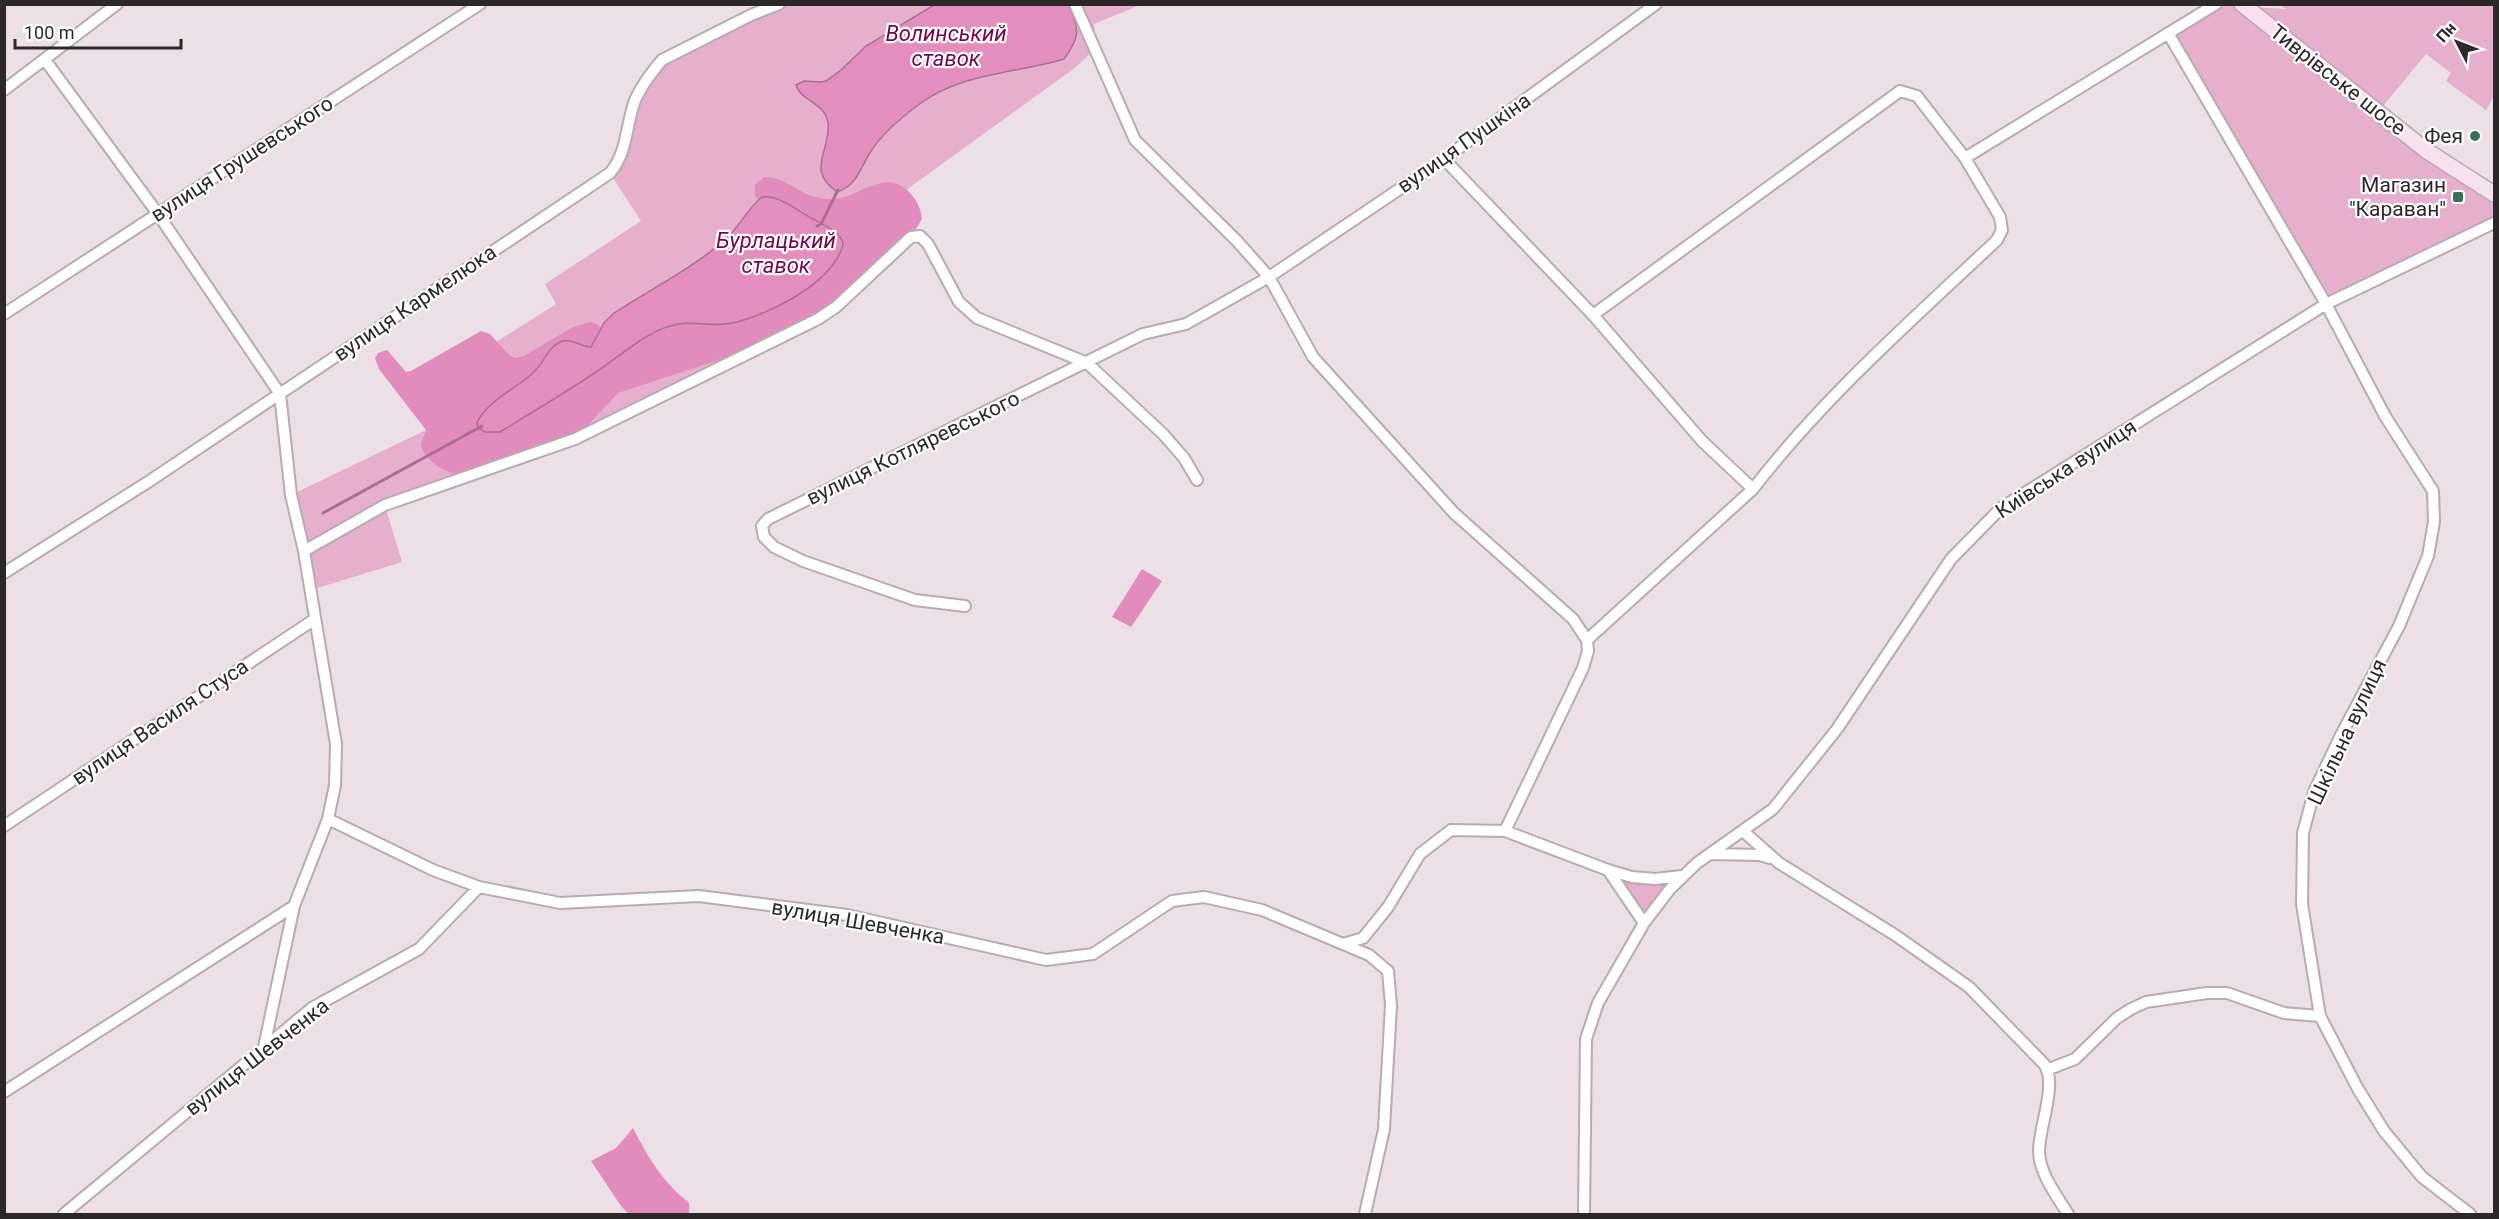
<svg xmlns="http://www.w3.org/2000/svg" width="2499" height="1219" font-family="Roboto,sans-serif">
	<rect width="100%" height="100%" fill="#ecdfe6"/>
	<path fill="#e5afcd" d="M779 5H1140L1094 24 1096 49 1072 70 895 198 836 307 575 439 385 506 402 562 311 590 291 495 426 430 407 399 556 304 545 284 641 221 610 173 630 119 662 60Z
		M2216 5 2286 9 2281 5H2494V96L2486 110 2446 81 2451 73 2426 54 2378 112 2494 194V223L2326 304 2168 33Z
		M1608 870 1682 876 1644 923Z"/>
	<path fill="#e18cbd" d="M764 177C785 176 799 195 820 198 847 203 858 188 882 183 902 178 921 200 922 219L911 237 836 307 743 352 618 393 575 439 459 474C447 475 421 458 421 444 422 440 425 434 426 430L379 369 375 358 378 353 387 350 406 372 411 371 481 331 490 334 510 356 515 358 524 356 573 327 590 322 597 324 602 329H660L677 323 718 316 761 203 755 196V185Z
		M1142 569 1162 581 1131 627 1112 617Z
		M633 1128C649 1159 662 1181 689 1203V1214H629L621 1206 591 1161 616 1148Z"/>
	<path fill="#e38ebf" stroke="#ac6f92" stroke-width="1.5" d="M934 5H1069C1079 30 1081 36 1064 59 1018 73 961 73 921 103 903 116 883 133 871 151 860 168 858 185 837 192 805 169 831 152 828 123 825 102 800 101 796 85L804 81 821 82 826 81 841 70 866 46Z
		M762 197C779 195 797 210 811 218 820 223 841 232 843 243 843 249 839 255 836 260 818 289 770 313 737 322 708 330 691 315 657 331 634 342 615 360 593 374 563 394 531 413 500 432H485L478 428 477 423C488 399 519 388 536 370 544 361 549 347 560 342 572 337 580 347 591 347L604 323 614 313C651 289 693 268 726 239 740 226 747 209 762 197Z"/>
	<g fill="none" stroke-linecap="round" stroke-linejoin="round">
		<path stroke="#ac6f92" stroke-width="3" d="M817 226 821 224 838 190
			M323 513 482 426"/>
		<defs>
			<path id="minor" d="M1075 4 1135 140 1237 241 1269 277 1313 357 1454 513 1573 619 1587 640
				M2168 33 2326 304 2385 416 2433 491 2434 522 2428 556 2399 626 2341 735 2314 792 2303 833 2302 904 2320 1016 2358 1089 2384 1131 2422 1177 2470 1214
				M45 60 158 214 280 394 291 495 304 551 336 744 335 785 328 819 294 906 264 1047
				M4 90 117 4
				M1965 158 2216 4
				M1444 159 1593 315 1702 441 1753 489
				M4 314 480 4
				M304 551 385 505 575 439 818 319 836 307 911 237 920 236 928 244 959 302 977 318 1087 363 1163 434 1184 458 1197 480
				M4 573 148 482 610 173C627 153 626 127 634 103 640 87 651 73 662 60L751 15 779 4
				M965 606 915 600 803 561 774 547 764 537 762 526 768 519 1143 334 1186 324 1269 277 1444 159 1656 4
				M328 819 433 870 479 887
				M4 826 315 619
				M1505 831 1583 668 1588 651 1587 640 1753 489C1824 397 1913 319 1997 240L2002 230 2000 217 1965 158 1917 96 1900 91 1593 315
				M1743 831 1779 863 1895 935 1969 987 2044 1064C2058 1083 2039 1127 2039 1151 2039 1173 2057 1196 2068 1214
				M1711 854 1759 855 1770 858
				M1608 870 1644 923
				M1343 944 1369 955 1388 971 1391 1005 1384 1129 1365 1214
				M2049 1069 2075 1059 2117 1018 2131 1009 2146 1002 2207 993H2227L2284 1013 2320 1016
				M4 1092 294 906
				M64 1214 312 1008 419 949 479 887 560 903 699 896 847 915 1046 960 1093 954 1172 901 1204 897 1262 910 1343 944 1363 938 1388 907 1420 854 1451 830 1505 831 1608 870 1632 877 1655 879 1682 876
				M1584 1214 1586 1039 1598 1003 1644 923 1670 889 1697 863 1773 809 1837 729 1951 559 2001 508 2326 304 2494 223"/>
			<path id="secondary" d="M2242 4 2427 151 2494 194"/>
		</defs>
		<use href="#minor" stroke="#b8abb2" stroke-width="14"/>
		<use href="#secondary" stroke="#b8abb2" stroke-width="18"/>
		<use href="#minor" stroke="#fff" stroke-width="10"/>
		<use href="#secondary" stroke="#f8e1ee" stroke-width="15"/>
	</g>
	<g fill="#367059" stroke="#fff" stroke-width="2">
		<circle cx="2475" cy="136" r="6"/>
		<rect x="2452" y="191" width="12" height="12" rx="3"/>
	</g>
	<g text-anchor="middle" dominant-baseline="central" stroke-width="4.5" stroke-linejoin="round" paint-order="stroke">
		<g font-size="21" fill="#2c2729" stroke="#fff">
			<text transform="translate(2338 80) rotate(38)">Тиврівське шосе</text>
			<text transform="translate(1464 143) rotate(-35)">вулиця Пушкіна</text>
			<text transform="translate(242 159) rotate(-33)">вулиця Грушевського</text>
			<text transform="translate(415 303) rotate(-34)">вулиця Кармелюка</text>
			<text transform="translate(913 448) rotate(-26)">вулиця Котляревського</text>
			<text transform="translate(2066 469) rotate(-33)">Київська вулиця</text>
			<text transform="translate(160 722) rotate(-34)">вулиця Василя Стуса</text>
			<text transform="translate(2347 732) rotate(-65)">Шкільна вулиця</text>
			<text transform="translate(858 922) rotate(10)">вулиця Шевченка</text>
			<text transform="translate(257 1057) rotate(-38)">вулиця Шевченка</text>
		</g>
		<g font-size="21" fill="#2c2729" stroke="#fff" text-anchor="end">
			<text x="2463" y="136">Фея</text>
			<text x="2446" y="185">Магазин<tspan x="2446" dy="24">"Караван"</tspan></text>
		</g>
		<g font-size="22" font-style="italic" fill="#6f0750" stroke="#fff">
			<text x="946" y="33">Волинський<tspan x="946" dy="25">ставок</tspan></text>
			<text x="776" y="240">Бурлацький<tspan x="776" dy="25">ставок</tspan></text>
		</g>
	</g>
	<rect width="2499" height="1219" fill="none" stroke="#2c2729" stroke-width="12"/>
	<g transform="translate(2457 42) rotate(312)" stroke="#ffffff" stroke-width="4.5" paint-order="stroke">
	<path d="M0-4.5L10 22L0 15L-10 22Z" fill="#2c2729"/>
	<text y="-9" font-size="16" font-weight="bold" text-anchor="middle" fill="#2c2729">Пн</text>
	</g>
	<path d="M15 39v9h166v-9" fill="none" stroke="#2c2729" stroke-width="3"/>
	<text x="24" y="39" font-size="18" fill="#2c2729" stroke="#ffffff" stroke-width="4.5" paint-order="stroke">100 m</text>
</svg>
